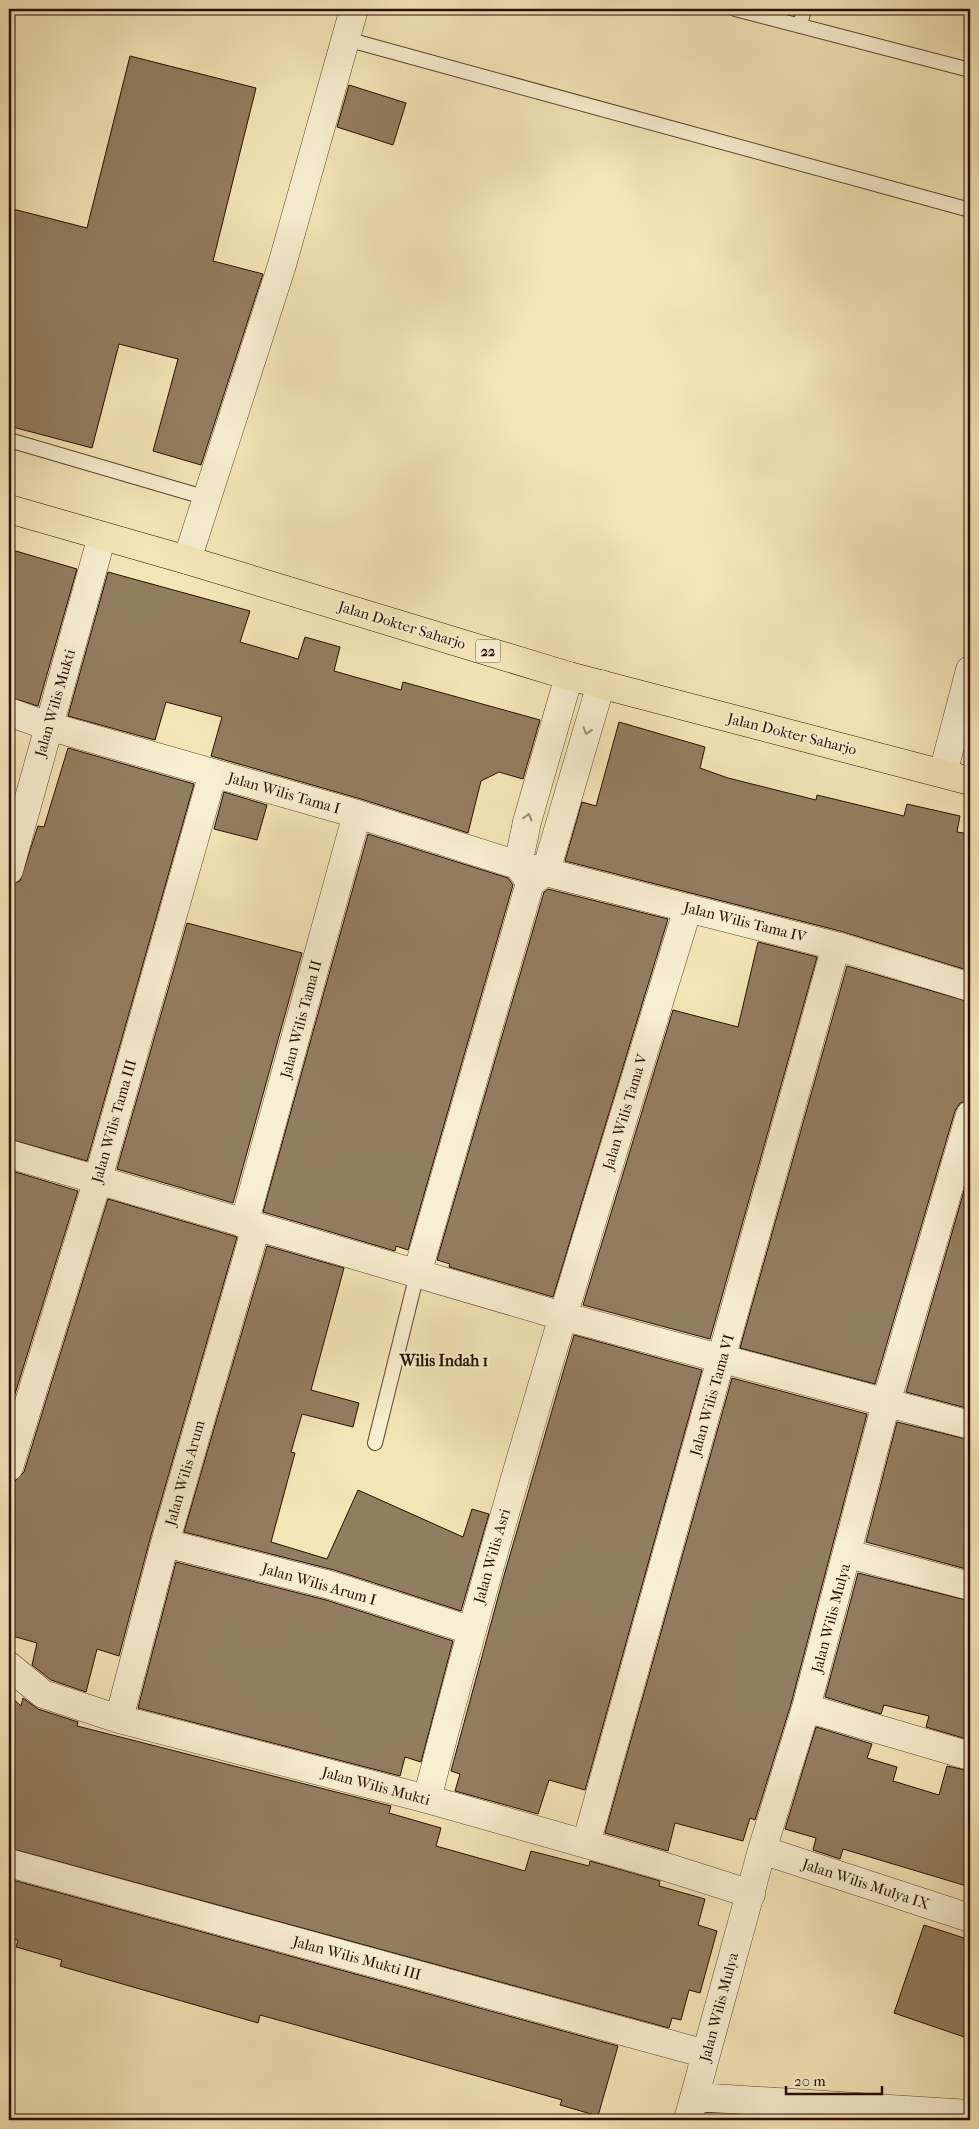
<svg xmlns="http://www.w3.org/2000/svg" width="979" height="2129" font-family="'IM FELL French Canon',serif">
	<rect width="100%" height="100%" fill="#f4e5b7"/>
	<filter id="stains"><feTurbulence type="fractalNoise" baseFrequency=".004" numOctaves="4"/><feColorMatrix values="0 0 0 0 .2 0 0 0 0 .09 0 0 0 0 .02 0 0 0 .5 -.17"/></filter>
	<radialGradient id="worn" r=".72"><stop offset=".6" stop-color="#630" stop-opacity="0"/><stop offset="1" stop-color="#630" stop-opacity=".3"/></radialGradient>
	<path fill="#937d5f" stroke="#290d00" d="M130 56 256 88 213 261 263 274 201 465 153 451 178 359 119 344 92 448 9 426V208L87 228Z
		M349 85 406 103 393 145 337 127Z
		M9 549 77 569 38 706 9 697Z
		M108 572 250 611 240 642 298 659 305 637 340 647 334 671 401 690 403 682 540 720 523 779 499 772 481 781 468 833 361 799 211 756 222 717 166 702 155 740 68 716Z
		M619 722 705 747 700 768 728 778 816 800 817 795 904 816 907 804 960 816 957 832 970 834V971L840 931 565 861 582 802 596 806Z
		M68 748 194 784 87 1161 9 1139V885L20 881 38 826 44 827Z
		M224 792 267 805 257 840 214 829Z
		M368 834 508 878 513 885 408 1250 396 1246 395 1251 263 1212Z
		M548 889 668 919 553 1297 449 1267 450 1264 437 1260 544 892Z
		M187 923 302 953 233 1203 117 1169Z
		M758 942 817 957 710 1339 583 1305 673 1010 738 1027Z
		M847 966 970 1002V1100L960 1103 955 1111 875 1384 740 1348Z
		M9 1170 78 1191 10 1410H9Z
		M970 1170V1409L906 1392Z
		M108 1199 237 1237 150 1539 119 1656 97 1649 86 1692 51 1680 32 1665 37 1643 9 1635V1504L15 1481 24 1472Z
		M267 1246 344 1268 311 1390 359 1403 353 1427 302 1414 291 1452 295 1453 271 1542 327 1559 358 1490 463 1537 472 1509 489 1514 461 1611 334 1570 184 1532Z
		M574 1335 702 1370 585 1790 549 1780 538 1814 455 1791 460 1774 451 1771 503 1579Z
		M732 1378 867 1414 791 1704 755 1820 750 1818 743 1841 675 1823 668 1851 605 1833Z
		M897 1422 970 1440V1570L866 1542Z
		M176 1562 326 1600 453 1641 421 1762 405 1757 400 1776 138 1708Z
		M858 1573 970 1601V1740L926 1727 929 1716 884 1705 881 1714 825 1697Z
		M9 1695 21 1706 23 1698 38 1709 78 1722 77 1726 391 1806 389 1813 441 1828 436 1846 525 1871 531 1851 589 1866 590 1861 660 1881 659 1886 705 1899 698 1925 717 1931 700 1993 689 1990 681 2020 672 2018 669 2028 9 1848Z
		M816 1727 872 1744 867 1758 897 1767 893 1781 939 1795 947 1766 970 1771V1887L843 1849 840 1859 813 1850 816 1838 785 1829Z
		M9 1879 618 2046 598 2116 560 2105 562 2100 289 2023 260 2015 258 2023 60 1966 62 1960 16 1947 18 1940 9 1939Z
		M924 1925 970 1940V2039L894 2013Z"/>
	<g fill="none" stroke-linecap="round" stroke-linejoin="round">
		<defs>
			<path id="lane" d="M735 9 970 70
				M800 26 804 9
				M346 39 970 210
				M9 440 207 498
				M375 1443 417 1274"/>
			<path id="street" d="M187 560 282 265 354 9
				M9 712 48 726 357 814 518 865 836 946 970 987
				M943 773 970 670
				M9 870 102 536
				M528 879 518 865 527 822 569 676
				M9 1154 562 1316 970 1425
				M244 1224 357 814
				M417 1274 530 883 546 871 601 684
				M9 1467 98 1179 213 773
				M165 1543 330 1585 470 1630
				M848 1554 970 1586
				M9 1666 43 1694 119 1719 427 1799 660 1865 751 1894
				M806 1708 970 1756
				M119 1719 165 1543 256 1227
				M427 1799C504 1499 597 1204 688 908
				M586 1844 836 946
				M762 1850 970 1918
				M9 1863 706 2054
				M696 2097 970 2114
				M688 2120 762 1850 806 1708 886 1403 970 1115"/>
			<path id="highway" d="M9 509 187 560 569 676 970 781"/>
		</defs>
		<use href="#lane" stroke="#5c432e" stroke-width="16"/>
		<use href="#street" stroke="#5c432e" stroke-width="29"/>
		<use href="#highway" stroke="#290d00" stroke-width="29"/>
		<use href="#lane" stroke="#f8eed0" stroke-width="14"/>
		<use href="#street" stroke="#f8eed0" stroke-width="28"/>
		<use href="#highway" stroke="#f4e5b7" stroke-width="28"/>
	</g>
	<defs><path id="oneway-chevron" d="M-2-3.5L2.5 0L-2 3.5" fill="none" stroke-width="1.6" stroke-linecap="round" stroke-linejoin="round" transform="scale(1.25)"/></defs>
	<g stroke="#9b8972">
		<use href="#oneway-chevron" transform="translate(587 731) rotate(107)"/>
		<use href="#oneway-chevron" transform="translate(528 817) rotate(-75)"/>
	</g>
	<g text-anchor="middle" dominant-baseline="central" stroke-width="4" stroke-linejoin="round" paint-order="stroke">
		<rect fill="#f8eed0" stroke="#67503e" stroke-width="1" x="475.5" y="639.5" width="25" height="23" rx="4"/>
		<g font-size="14" font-weight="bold" fill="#290d00">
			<text x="488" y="651">22</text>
		</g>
		<g font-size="15" fill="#290d00" stroke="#f8eed0">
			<text transform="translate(402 625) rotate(17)">Jalan Dokter Saharjo</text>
			<text transform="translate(55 703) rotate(-74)">Jalan Wilis Mukti</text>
			<text transform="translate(792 734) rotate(14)">Jalan Dokter Saharjo</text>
			<text transform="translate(284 793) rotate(16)">Jalan Wilis Tama I</text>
			<text transform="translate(745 922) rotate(14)">Jalan Wilis Tama IV</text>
			<text transform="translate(301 1019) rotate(-75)">Jalan Wilis Tama II</text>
			<text transform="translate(625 1112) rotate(-73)">Jalan Wilis Tama V</text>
			<text transform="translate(114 1121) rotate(-74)">Jalan Wilis Tama III</text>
			<text transform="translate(712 1395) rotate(-74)">Jalan Wilis Tama VI</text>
			<text transform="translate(185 1473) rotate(-74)">Jalan Wilis Arum</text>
			<text transform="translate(492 1556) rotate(-74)">Jalan Wilis Asri</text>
			<text transform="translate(319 1584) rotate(16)">Jalan Wilis Arum I</text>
			<text transform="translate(831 1618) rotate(-75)">Jalan Wilis Mulya</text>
			<text transform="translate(376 1786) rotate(15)">Jalan Wilis Mukti</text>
			<text transform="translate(866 1884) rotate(18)">Jalan Wilis Mulya IX</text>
			<text transform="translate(357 1958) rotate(15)">Jalan Wilis Mukti III</text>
			<text transform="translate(719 2007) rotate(-75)">Jalan Wilis Mulya</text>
		</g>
		<g font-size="16" font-weight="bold" fill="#290d00" stroke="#f8eed0">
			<text x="444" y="1360">Wilis Indah 1</text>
		</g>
	</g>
	<rect width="979" height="2129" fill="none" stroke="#f4e5b7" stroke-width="30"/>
	<rect x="10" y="10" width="959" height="2109" fill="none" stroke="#290d00" stroke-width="2.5"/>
	<rect x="15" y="15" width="949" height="2099" fill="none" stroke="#290d00"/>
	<path d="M786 2086v8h96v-8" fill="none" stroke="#290d00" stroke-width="2.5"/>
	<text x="794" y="2086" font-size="15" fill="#290d00" stroke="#f8eed0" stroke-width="4" paint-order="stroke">20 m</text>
	<rect width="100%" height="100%" filter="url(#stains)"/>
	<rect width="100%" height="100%" fill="url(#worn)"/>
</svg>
